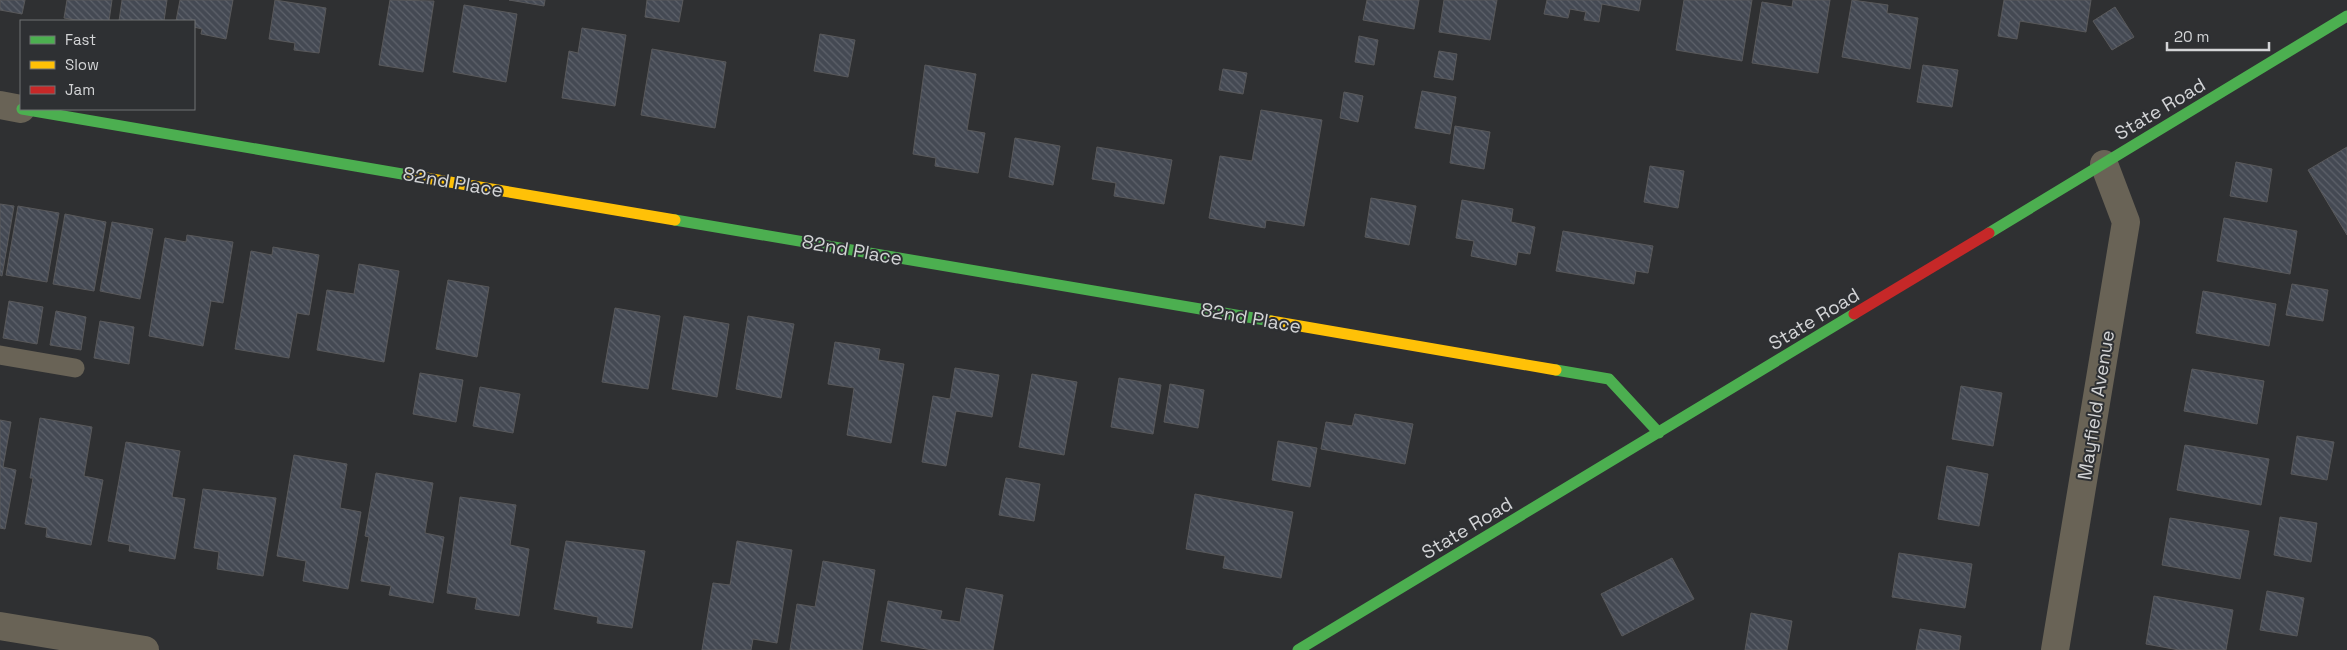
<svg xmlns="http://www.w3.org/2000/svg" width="2347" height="650" font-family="'Space Grotesk',sans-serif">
	<defs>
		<pattern id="building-back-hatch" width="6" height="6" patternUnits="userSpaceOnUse" patternTransform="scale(1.25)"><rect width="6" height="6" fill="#444953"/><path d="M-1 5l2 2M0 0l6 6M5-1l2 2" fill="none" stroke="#5e626b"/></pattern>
	</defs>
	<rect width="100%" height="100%" fill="#2f3032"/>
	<path fill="url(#building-back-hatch)" stroke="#59595b" d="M0 0H25L22 14 0 10Z
		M67 0H112L109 21H82L64 18Z
		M122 0H167L164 21H119Z
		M180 0H233L226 39 201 34 202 29 194 27V21H176Z
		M275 0 326 8 319 53 294 50 295 43 269 39Z
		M390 0 434 1 423 72 379 65Z
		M509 0H545L544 6Z
		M647 0H683L679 22 645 17Z
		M1367 0H1419L1414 29 1363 20Z
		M1444 0H1497L1490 40 1439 32Z
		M1547 0H1641L1639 11 1602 4 1599 22 1584 20 1586 12 1570 9 1568 18 1544 14Z
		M1684 0H1752L1742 61 1676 50Z
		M1793 0H1830L1818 73 1752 63 1762 2 1792 7Z
		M1852 0 1888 5 1887 13 1918 18 1910 69 1842 57Z
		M2004 0H2091L2086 32 2020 21 2017 39 1998 36Z
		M464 5 517 14 506 82 453 72Z
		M2115 7 2134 37 2112 50 2093 21Z
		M582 28 626 35 615 106 562 98 569 51 578 53Z
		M820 34 855 40 848 77 814 71Z
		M1359 36 1378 40 1374 65 1355 62Z
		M652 49 726 62 715 128 641 115Z
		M1439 51 1457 54 1453 80 1434 77Z
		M925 65 976 74 967 130 985 133 978 173 935 166 936 158 913 154Z
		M1923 65 1958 70 1952 107 1917 102Z
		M1223 69 1247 73 1243 94 1219 90Z
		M1422 91 1456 97 1450 134 1415 128Z
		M1344 92 1363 96 1358 122 1340 118Z
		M1261 110 1322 120 1304 226 1266 220 1265 228 1209 218 1220 156 1252 161Z
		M1455 126 1490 132 1484 169 1450 163Z
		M1015 138 1060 146 1053 185 1009 177Z
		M1097 147 1172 160 1164 204 1114 196 1116 183 1092 179Z
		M2347 147V235L2308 170Z
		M2236 162 2272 169 2267 202 2230 196Z
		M1650 166 1684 171 1678 208 1644 202Z
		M1371 198 1416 206 1409 245 1365 237Z
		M1462 200 1513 209 1511 222 1535 227 1530 254 1518 252 1516 265 1471 256 1474 241 1456 238Z
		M0 204 14 206 2 276 0 275Z
		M18 206 59 213 47 282 6 275Z
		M65 214 106 222 94 291 53 284Z
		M2224 218 2297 231 2290 274 2217 261Z
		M112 222 153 229 140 299 100 291Z
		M1563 231 1653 246 1648 273 1636 271 1634 284 1556 271Z
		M187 235 233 242 223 303 211 301 203 346 149 336 165 238 186 242Z
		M273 247 319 255 309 315 297 313 289 358 235 349 251 251 272 255Z
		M359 264 399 271 384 362 317 350 327 290 354 294Z
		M448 280 489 287 477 357 436 349Z
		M2292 284 2328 290 2323 321 2286 315Z
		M2203 291 2276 304 2269 346 2196 333Z
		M9 301 43 307 37 344 3 338Z
		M615 308 660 316 648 389 602 382Z
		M56 311 86 317 81 350 50 345Z
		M684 316 729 324 717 397 672 389Z
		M748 316 794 324 781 398 736 389Z
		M100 321 134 327 129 364 94 358Z
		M835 342 880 349 878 360 904 364 891 443 847 435 854 388 828 384Z
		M955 368 999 375 992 417 956 411 946 466 922 462 933 396 950 399Z
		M2192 369 2264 381 2257 424 2184 411Z
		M420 373 463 380 456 422 413 414Z
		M1032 374 1077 382 1064 455 1019 447Z
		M1119 378 1161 385 1153 434 1111 427Z
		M1170 384 1204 390 1198 428 1164 422Z
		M1961 386 2002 393 1993 446 1952 439Z
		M480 387 520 394 513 433 473 426Z
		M1355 414 1413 424 1405 464 1321 449 1326 422 1352 426Z
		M40 418 92 427 84 476 103 480 91 545 46 537 47 528 25 524 33 478H30Z
		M0 420 11 422 3 467 16 470 5 529 0 528Z
		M2297 436 2334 442 2327 480 2291 474Z
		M1278 441 1317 448 1310 487 1272 480Z
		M126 442 180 451 172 497 185 499 175 559 129 551 130 545 108 541Z
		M2185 445 2269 459 2261 505 2177 490Z
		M294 455 347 464 340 508 361 512 348 589 303 581 306 561 277 556Z
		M1947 466 1988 474 1979 526 1938 519Z
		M376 473 433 483 425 533 444 537 433 603 389 595 391 586 361 581 369 537 365 536Z
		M1006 478 1040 484 1034 521 999 515Z
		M203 489 276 498 263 576 217 569 219 552 194 548Z
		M1195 494 1293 512 1281 578 1223 568 1225 556 1186 549Z
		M460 497 516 505 510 545 529 549 519 616 475 609 477 598 447 593Z
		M2280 517 2317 523 2311 562 2274 555Z
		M2170 518 2249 531 2240 579 2162 565Z
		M566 541 645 551 632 628 597 623 598 617 554 609Z
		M737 541 792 550 777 643 753 639 751 650H702L713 583 730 585Z
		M1899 553 1972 564 1965 608 1892 597Z
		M1672 558 1694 599 1622 636 1601 594Z
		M823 561 875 570 862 650H790L797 604 815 607Z
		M966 588 1003 595 993 650H932L881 641 888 601 942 611 940 619 960 622Z
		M2267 591 2304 598 2297 636 2260 630Z
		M2154 596 2233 610 2226 650H2179L2146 644Z
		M1751 613 1792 621 1787 650H1745Z
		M1920 629 1961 636 1959 650H1916Z"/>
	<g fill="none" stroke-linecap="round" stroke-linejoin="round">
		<path stroke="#696356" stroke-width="19" d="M0 355 75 368"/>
		<path stroke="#696356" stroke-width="28" d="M0 105 21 109
			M0 626 145 650
			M2055 650 2126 222 2104 164"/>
		<path stroke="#4caf50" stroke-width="11" d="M22 109 408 175
			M675 220 1271 321
			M1989 233 2347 16
			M1556 370 1609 379 1659 433
			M1298 650 1854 314"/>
		<path stroke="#ffc107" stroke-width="11" d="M408 175 675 220
			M1271 321 1556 370"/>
		<path stroke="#c62828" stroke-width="11" d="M1854 314 1989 233"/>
	</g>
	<g text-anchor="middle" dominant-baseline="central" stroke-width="4" stroke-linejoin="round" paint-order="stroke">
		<g font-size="19" fill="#d3d4d6" stroke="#2e3033">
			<text transform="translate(2160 109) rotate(-31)">State Road</text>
			<text transform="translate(453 182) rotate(10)">82nd Place</text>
			<text transform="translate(852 250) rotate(10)">82nd Place</text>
			<text transform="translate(1251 318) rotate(10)">82nd Place</text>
			<text transform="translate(1814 319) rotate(-31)">State Road</text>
			<text transform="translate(2096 405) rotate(-81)">Mayfield Avenue</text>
			<text transform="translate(1467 528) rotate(-31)">State Road</text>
		</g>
	</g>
	<rect x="20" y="20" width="175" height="90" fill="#2e3033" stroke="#707274"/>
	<rect x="30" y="36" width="25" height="8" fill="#4caf50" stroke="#707274"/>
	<text x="65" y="45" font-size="15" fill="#d3d4d6">Fast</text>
	<rect x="30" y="61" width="25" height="8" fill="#ffc107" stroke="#707274"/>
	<text x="65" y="70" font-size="15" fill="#d3d4d6">Slow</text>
	<rect x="30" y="86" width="25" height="8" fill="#c62828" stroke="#707274"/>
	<text x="65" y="95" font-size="15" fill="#d3d4d6">Jam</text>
	<path d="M2167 42v8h102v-8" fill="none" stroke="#d3d4d6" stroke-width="2.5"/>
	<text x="2174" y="42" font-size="15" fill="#d3d4d6" stroke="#2e3033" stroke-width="4" paint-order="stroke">20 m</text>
</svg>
